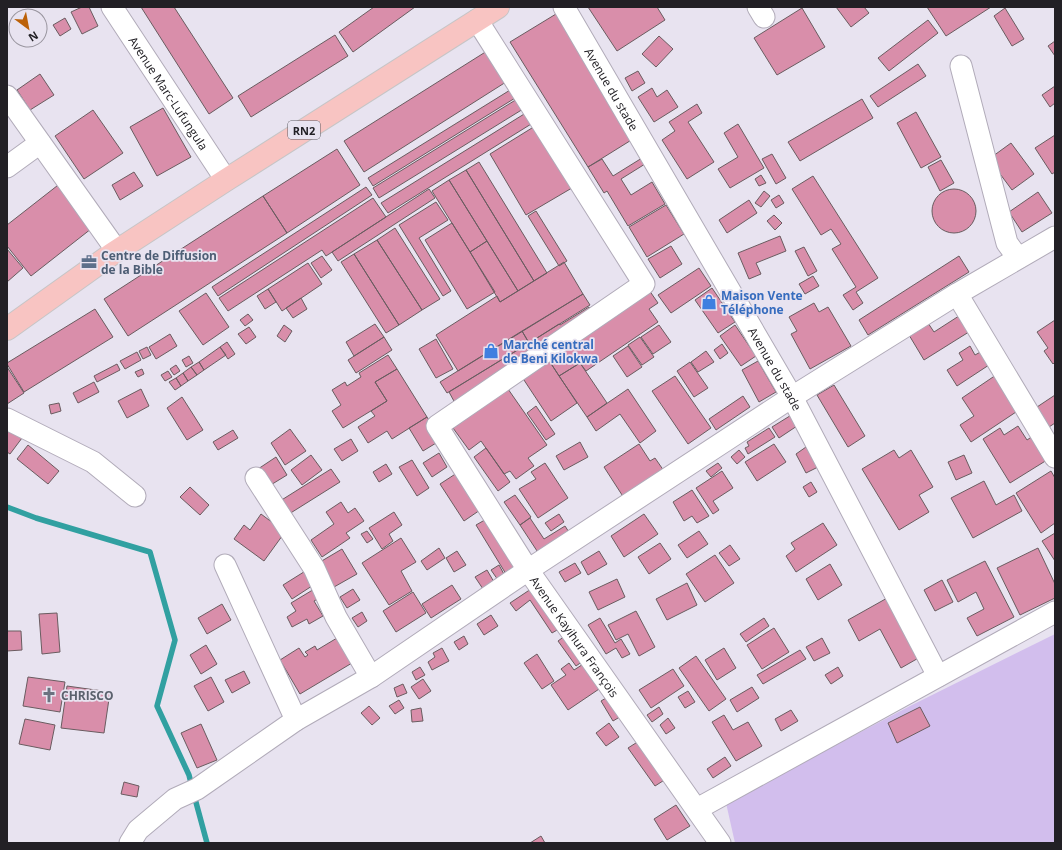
<svg xmlns="http://www.w3.org/2000/svg" width="1062" height="850" font-family="'Open Sans',sans-serif">
	<rect width="100%" height="100%" fill="#e8e3f0"/>
	<path fill="#d2beed" d="M1055 634V843H735L726 803 910 706Z"/>
	<g fill="none" stroke-linecap="round" stroke-linejoin="round">
		<path stroke="#31a0a1" stroke-width="5.5" d="M7 507 36 518 150 552 175 640 157 706 189 775 192 787
			M194 795 207 843"/>
	</g>
	<path fill="#d98eaa" stroke="#6a5c60" d="M82 7H89L98 26 82 34 71 12Z
		M141 7H174L233 98 209 114Z
		M374 7H415L353 52 339 32Z
		M588 7H657L665 20 617 51Z
		M836 7H864L869 13 851 27Z
		M927 7H991L946 36Z
		M802 8 825 47 777 75 754 38Z
		M1005 8 1024 39 1012 46 994 16Z
		M556 14 633 139 588 167 510 42Z
		M65 18 71 29 60 36 53 25Z
		M928 20 938 33 889 71 878 58Z
		M335 35 348 56 251 117 238 96Z
		M659 36 673 49 656 67 642 54Z
		M1055 41V56L1048 46Z
		M487 51 506 82 364 172 344 141Z
		M918 64 926 76 878 107 870 96Z
		M638 71 645 83 632 91 625 78Z
		M40 74 54 95 30 110 17 90Z
		M1055 86V103L1050 107 1042 95Z
		M515 87 520 95 373 186 368 178Z
		M652 88 657 97 667 90 678 107 654 122 638 97Z
		M522 96 528 106 379 198 373 188Z
		M862 99 873 118 800 161 788 142Z
		M697 104 702 113 688 122 714 162 687 179 662 140 675 131 669 122Z
		M163 108 191 157 157 176 130 127Z
		M93 110 123 153 84 179 55 136Z
		M529 111 536 121 388 213 381 203Z
		M916 112 941 157 921 168 897 123Z
		M540 123 577 185 526 215 490 154Z
		M738 124 764 168 730 188 718 169 738 157 724 133Z
		M1055 135V172L1052 174 1035 148Z
		M1011 143 1034 174 1012 190 989 159Z
		M337 149 360 185 287 233 263 196Z
		M772 154 786 178 776 184 762 159Z
		M642 158 645 164 621 179 631 195 652 182 665 204 628 226 607 191 604 193 588 167 602 159 613 176Z
		M941 160 954 183 940 191 928 167Z
		M479 162 547 273 534 281 466 170Z
		M466 170 534 281 518 291 449 180Z
		M134 172 143 186 120 200 112 185Z
		M761 175 766 183 759 186 755 179Z
		M813 176 878 278 856 292 863 303 853 310 843 295 856 287 832 249 841 244 831 229 821 235 792 189Z
		M449 180 487 241 470 252 432 191Z
		M62 182 96 225 31 276 7 246V225Z
		M366 187 372 195 218 296 212 287Z
		M932 211a22 22 0 1 1 44 0a22 22 0 1 1-44 0Z
		M429 189 435 198 338 261 332 252Z
		M764 191 770 196 761 207 755 203Z
		M1038 192 1052 213 1022 232 1009 212Z
		M779 195 784 203 776 208 771 200Z
		M263 196 287 233 128 336 104 299Z
		M373 198 386 217 326 256 322 250 228 311 219 298Z
		M749 200 757 213 727 233 719 220Z
		M436 202 448 220 419 238 451 291 443 296 399 225Z
		M666 205 684 234 647 257 629 227Z
		M536 211 567 261 559 266 528 216Z
		M774 215 782 223 775 230 767 221Z
		M452 223 495 292 467 309 425 240Z
		M395 228 440 299 422 310 377 240Z
		M780 236 786 251 756 263 761 274 749 279 738 253Z
		M377 240 422 310 399 325 354 254Z
		M487 241 518 291 500 302 470 252Z
		M671 246 682 264 660 278 648 259Z
		M804 247 817 271 808 276 795 251Z
		M7 249 23 268 7 282Z
		M354 254 399 325 386 333 341 262Z
		M322 256 332 270 321 278 311 263Z
		M959 256 969 272 868 335 859 320Z
		M564 262 583 294 458 371 436 335 497 296 500 302Z
		M308 263 322 284 282 311 268 289Z
		M699 268 711 286 671 313 658 295Z
		M813 276 819 286 805 294 799 284Z
		M712 288 735 322 718 333 695 300Z
		M268 289 276 302 265 309 257 296Z
		M649 290 658 303 649 309 658 322 586 371 580 363 559 376 548 359Z
		M206 293 229 327 203 345 179 311Z
		M583 294 590 305 529 343 522 331Z
		M301 298 307 309 293 318 286 308Z
		M814 303 819 312 828 307 851 346 810 369 791 334 797 331 789 317Z
		M589 307 595 316 535 353 529 343 559 324 560 325Z
		M95 309 113 337 24 392 7 364V363Z
		M248 314 253 320 245 326 240 320Z
		M962 314 972 330 924 360 909 335 928 323 934 332Z
		M1055 320V362L1053 364 1044 351 1048 348 1037 332Z
		M375 324 384 337 354 356 346 342Z
		M284 325 292 331 285 342 277 336Z
		M659 325 671 342 653 354 641 337Z
		M735 325 756 356 741 366 720 336Z
		M249 327 256 337 246 344 238 334Z
		M522 331 529 343 447 393 440 382Z
		M170 334 177 346 156 359 149 347Z
		M384 337 392 350 356 373 348 360Z
		M640 337 654 357 642 365 628 345Z
		M436 339 453 369 436 378 419 349Z
		M227 342 235 354 228 359 220 347Z
		M529 343 535 353 455 403 449 392Z
		M722 344 728 353 720 359 714 350Z
		M628 346 642 367 627 377 613 356Z
		M970 346 975 355 984 350 992 363 957 386 947 370 963 360 959 353Z
		M147 347 151 355 143 359 139 351Z
		M220 347 226 355 204 370 199 362Z
		M706 351 714 362 698 372 691 362Z
		M137 352 141 360 125 369 120 361Z
		M388 355 397 369 375 382 387 401 343 428 332 411 341 405 332 390 345 382 347 386 361 377 359 373Z
		M189 356 193 363 186 367 182 360Z
		M548 359 577 403 551 421 522 377Z
		M758 361 776 392 759 402 742 370Z
		M199 362 204 370 197 375 191 367Z
		M690 362 708 388 694 397 677 371Z
		M580 363 607 403 587 417 559 376Z
		M117 364 120 370 97 382 94 376Z
		M176 365 180 371 174 375 170 369Z
		M7 367 24 393 7 404Z
		M191 367 197 375 188 381 183 373Z
		M142 369 144 374 138 377 135 372Z
		M397 369 427 417 392 439 387 431 368 443 358 427 375 416 371 411 387 401 375 382Z
		M168 371 172 377 165 381 161 375Z
		M183 373 188 381 181 386 176 378Z
		M996 375 1019 410 971 442 960 425 974 416 962 398Z
		M675 376 711 428 688 444 652 391Z
		M176 378 181 386 175 390 169 382Z
		M94 382 99 392 78 403 73 393Z
		M834 385 865 436 848 447 817 395Z
		M141 389 149 406 127 418 118 401Z
		M508 389 547 445 528 458 534 466 516 479 510 471 504 474 481 441 469 450 453 428Z
		M628 389 656 431 640 443 620 414 596 431 587 417Z
		M1055 395V423L1049 427 1037 407Z
		M743 396 750 407 716 430 709 419Z
		M182 397 203 430 187 440 167 408Z
		M59 403 61 411 51 414 49 405Z
		M536 406 555 434 546 440 527 413Z
		M793 414 800 424 779 438 772 427Z
		M427 417 441 440 423 451 409 428Z
		M1018 426 1027 440 1033 436 1047 460 1010 483 983 439 1000 428 1004 435Z
		M769 428 775 437 748 454 745 448 749 446 747 442Z
		M7 429 25 434 10 454 7 452Z
		M290 429 306 451 285 465 271 443Z
		M233 430 238 438 218 450 213 442Z
		M351 439 358 451 342 461 334 449Z
		M580 442 588 457 564 470 556 456Z
		M639 444 650 461 655 458 664 471 624 498 604 467Z
		M774 444 786 462 757 481 745 462Z
		M28 445 59 471 48 484 17 459Z
		M806 447 818 467 806 473 796 454Z
		M486 448 510 482 498 491 474 457Z
		M739 450 745 457 737 464 731 457Z
		M894 450 899 458 911 450 933 487 919 495 929 512 899 530 862 469Z
		M439 453 447 467 432 477 423 463Z
		M311 455 322 470 302 485 291 470Z
		M964 455 972 473 956 480 948 462Z
		M276 457 287 475 269 486 258 469Z
		M412 460 429 488 417 496 399 467Z
		M545 463 568 498 538 518 519 489 536 479 531 472Z
		M718 463 722 468 711 477 706 471Z
		M386 464 392 474 379 482 373 472Z
		M331 469 340 482 289 514 280 501Z
		M460 471 483 508 464 521 440 484Z
		M722 471 733 488 713 501 719 510 713 514 696 488Z
		M1051 471 1055 478V523L1041 533 1016 493Z
		M984 481 996 505 1014 495 1022 511 973 538 951 498Z
		M811 482 817 492 809 497 803 487Z
		M190 487 209 505 200 515 180 497Z
		M692 490 709 516 697 523 692 516 684 521 673 502Z
		M515 495 531 517 520 525 504 502Z
		M341 502 348 513 355 508 364 521 346 533 350 538 322 557 311 540 334 524 326 512Z
		M394 512 402 525 389 534 393 541 382 549 369 528Z
		M261 514 285 532 264 561 234 539 244 525 250 530Z
		M559 514 564 522 551 531 545 523Z
		M644 514 658 534 624 557 611 536Z
		M490 517 520 565 506 574 476 525Z
		M530 518 544 539 565 526 572 537 541 557 520 525Z
		M823 523 837 545 796 572 786 556 795 549 791 543Z
		M367 531 373 539 367 543 361 534Z
		M699 531 708 544 687 558 678 545Z
		M1055 533V561L1042 541Z
		M401 538 416 562 401 571 412 591 389 605 362 563Z
		M660 543 671 559 649 574 638 557Z
		M730 545 740 559 729 566 719 553Z
		M439 548 445 558 427 570 421 561Z
		M1038 548 1055 584V598L1020 615 997 568Z
		M342 549 357 574 334 587 320 562Z
		M457 551 466 565 454 572 446 558Z
		M599 551 607 564 588 575 581 562Z
		M715 555 734 583 705 602 686 574Z
		M985 561 1014 617 977 636 967 618 984 609 976 592 958 602 947 580Z
		M575 563 581 573 565 582 559 572Z
		M830 564 842 585 818 600 806 579Z
		M499 565 505 576 498 580 491 570Z
		M307 570 315 584 292 599 283 585Z
		M487 570 494 582 483 589 475 577Z
		M617 579 625 597 598 610 589 592Z
		M942 580 953 602 935 611 924 590Z
		M687 583 697 605 667 620 656 599Z
		M452 585 461 599 431 618 422 604Z
		M537 585 564 626 552 633 530 600 516 611 510 603Z
		M316 588 321 597 314 601 323 616 309 624 307 619 292 627 287 617 296 611 291 603Z
		M353 589 360 600 347 608 340 597Z
		M413 592 426 613 396 632 383 611Z
		M889 597 922 656 901 668 880 629 859 641 848 620Z
		M222 604 231 620 207 634 198 618Z
		M636 611 655 647 639 656 628 634 616 640 608 625Z
		M362 612 367 621 358 627 352 618Z
		M57 613 60 652 42 654 39 614Z
		M491 615 498 626 484 635 477 624Z
		M600 618 615 643 621 639 630 654 622 658 616 648 606 654 588 625Z
		M764 618 769 626 746 642 740 634Z
		M774 628 789 652 762 669 747 645Z
		M7 631H21L22 650 7 651Z
		M569 633 586 659 576 666 558 641Z
		M464 636 468 644 459 650 454 642Z
		M337 638 352 663 300 694 280 660 299 648 305 657 308 655 305 652 315 646 317 650Z
		M822 638 830 653 814 661 806 647Z
		M206 645 217 664 201 674 190 655Z
		M442 648 449 661 432 670 428 662 435 657 433 653Z
		M724 648 736 668 717 680 705 660Z
		M800 650 806 659 763 684 757 675Z
		M537 654 554 681 542 689 524 663Z
		M696 656 726 699 709 711 679 668Z
		M588 661 605 685 568 710 551 685 566 675 561 669 569 663 574 670Z
		M420 667 425 675 416 680 412 672Z
		M838 667 843 676 831 684 825 675Z
		M673 669 684 686 651 708 639 690Z
		M244 671 250 683 232 693 225 680Z
		M28 677 65 682 60 712 23 706Z
		M211 677 224 702 208 711 194 686Z
		M423 679 431 691 419 699 411 687Z
		M403 684 407 693 397 697 394 688Z
		M67 686 110 692 104 733 61 728Z
		M752 687 759 698 737 712 730 700Z
		M688 691 695 702 685 708 678 697Z
		M611 695 623 715 613 721 601 701Z
		M399 700 404 708 395 714 389 706Z
		M369 706 380 718 372 725 361 713Z
		M659 707 663 714 652 722 647 715Z
		M920 707 930 726 897 743 888 723Z
		M421 708 423 721 412 722 411 710Z
		M791 710 798 721 781 731 775 719Z
		M724 715 733 730 748 722 762 746 736 761 712 722Z
		M668 718 675 728 666 734 660 725Z
		M25 719 55 725 50 750 19 744Z
		M609 723 619 737 606 746 596 733Z
		M201 724 217 760 197 768 181 733Z
		M639 741 666 779 655 786 628 748Z
		M725 757 731 766 713 778 707 769Z
		M124 782 139 786 137 797 121 794Z
		M676 805 690 826 667 840 654 819Z
		M541 836 545 843H530Z"/>
	<g fill="none" stroke-linecap="round" stroke-linejoin="round">
		<defs>
			<g id="minor">
				<path id="s1" d="M112 7 226 180"/>
				<path id="s2" d="M564 7 792 397 938 676"/>
				<path d="M758 7 764 17"/>
				<path id="s3" d="M477 20 644 284 437 426 528 570 720 843"/>
				<path d="M961 66 1007 243 1018 258"/>
				<path d="M7 96 117 251"/>
				<path d="M7 167 40 143"/>
				<path d="M957 294 1055 457"/>
				<path d="M7 419 93 462 135 496"/>
				<path d="M256 478 314 568 336 617 371 677"/>
				<path d="M225 565 296 720"/>
				<path d="M697 809 1055 612"/>
				<path d="M130 843 138 830 175 799 197 789 296 720 371 677 528 570 792 397 957 294 1055 237"/>
			</g>
			<path id="highway" d="M7 329 112 254 226 180 498 7"/>
		</defs>
		<use href="#minor" stroke="#b1abb9" stroke-width="23"/>
		<use href="#highway" stroke="#c6c5c6" stroke-width="24"/>
		<use href="#minor" stroke="#fff" stroke-width="21"/>
		<use href="#highway" stroke="#f8c4c2" stroke-width="22"/>
	</g>
	<defs>
		<symbol id="office-bare" viewBox="-9 -9 18 18"><path d="M-6-3h4V-5.5h4V-3h4V5H-6ZM-1-4.5V-3h2v-1.5ZM-6 0V1H6V0Z" fill="#5c6f8a" stroke="#e8e3f0" stroke-width="2.5" paint-order="stroke"/></symbol>
		<symbol id="shop-bare" viewBox="-9 -9 18 18"><path d="M-5-2.5h2.3a2.7 3.5 0 0 1 5.4 0H5L5.5 6h-11ZM-1.5-2.5h3a1.5 2.3 0 0 0-3 0Z" fill="#3f7fe0" stroke="#e8e3f0" stroke-width="2.5" paint-order="stroke"/></symbol>
		<symbol id="church-bare" viewBox="-9 -9 18 18"><path d="M-1.2-6h2.4v3.5h3.3v2.4h-3.3V6h-2.4V-.1h-3.3v-2.4h3.3Z" fill="#6b7280" stroke="#e8e3f0" stroke-width="2.5" paint-order="stroke"/></symbol>
	</defs>
	<g fill-rule="evenodd">
		<use href="#office-bare" x="78" y="251" width="22" height="22"/>
		<use href="#shop-bare" x="698" y="291" width="22" height="22"/>
		<use href="#shop-bare" x="480" y="340" width="22" height="22"/>
		<use href="#church-bare" x="38" y="684" width="22" height="22"/>
	</g>
	<g text-anchor="middle" dominant-baseline="central" stroke-width="3.5" stroke-linejoin="round" paint-order="stroke">
		<rect fill="#e8e3f0" stroke="#5d5a62" stroke-width="1" x="288" y="121" width="32" height="18" rx="3"/>
		<g font-size="11" font-weight="bold" fill="#222025">
			<text x="304" y="130">RN2</text>
		</g>
		<g font-size="12" fill="#222025" stroke="#e8e3f0">
			<text stroke="none"><textPath href="#s2" startOffset="95">Avenue du stade</textPath></text>
			<text stroke="none"><textPath href="#s1" startOffset="103">Avenue Marc-Lufungula</textPath></text>
			<text stroke="none"><textPath href="#s2" startOffset="419">Avenue du stade</textPath></text>
			<text stroke="none"><textPath href="#s3" startOffset="815">Avenue Kayihura François</textPath></text>
		</g>
		<g font-size="12" font-weight="bold" fill="#4e5e75" stroke="#e8e3f0" text-anchor="start">
			<text x="101" y="255">Centre de Diffusion<tspan x="101" dy="14">de la Bible</tspan></text>
		</g>
		<g font-size="12" font-weight="bold" fill="#366cbe" stroke="#e8e3f0" text-anchor="start">
			<text x="721" y="295">Maison Vente<tspan x="721" dy="14">Téléphone</tspan></text>
			<text x="503" y="344">Marché central<tspan x="503" dy="14">de Beni Kilokwa</tspan></text>
		</g>
		<g font-size="12" font-weight="bold" fill="#5b616d" stroke="#e8e3f0" text-anchor="start">
			<text x="61" y="695">CHRISCO</text>
		</g>
	</g>
	<rect width="1062" height="850" fill="none" stroke="#222025" stroke-width="16"/>
	<g transform="translate(28 28) rotate(148)"><circle r="19" fill="#e8e3f0" stroke="#99959f"/>
	<path d="M0-3L7 15L0 10L-7 15Z" fill="#bc6108"/>
	<text y="-6" font-size="11" font-weight="bold" text-anchor="middle" fill="#222025">N</text>
	</g>
</svg>
